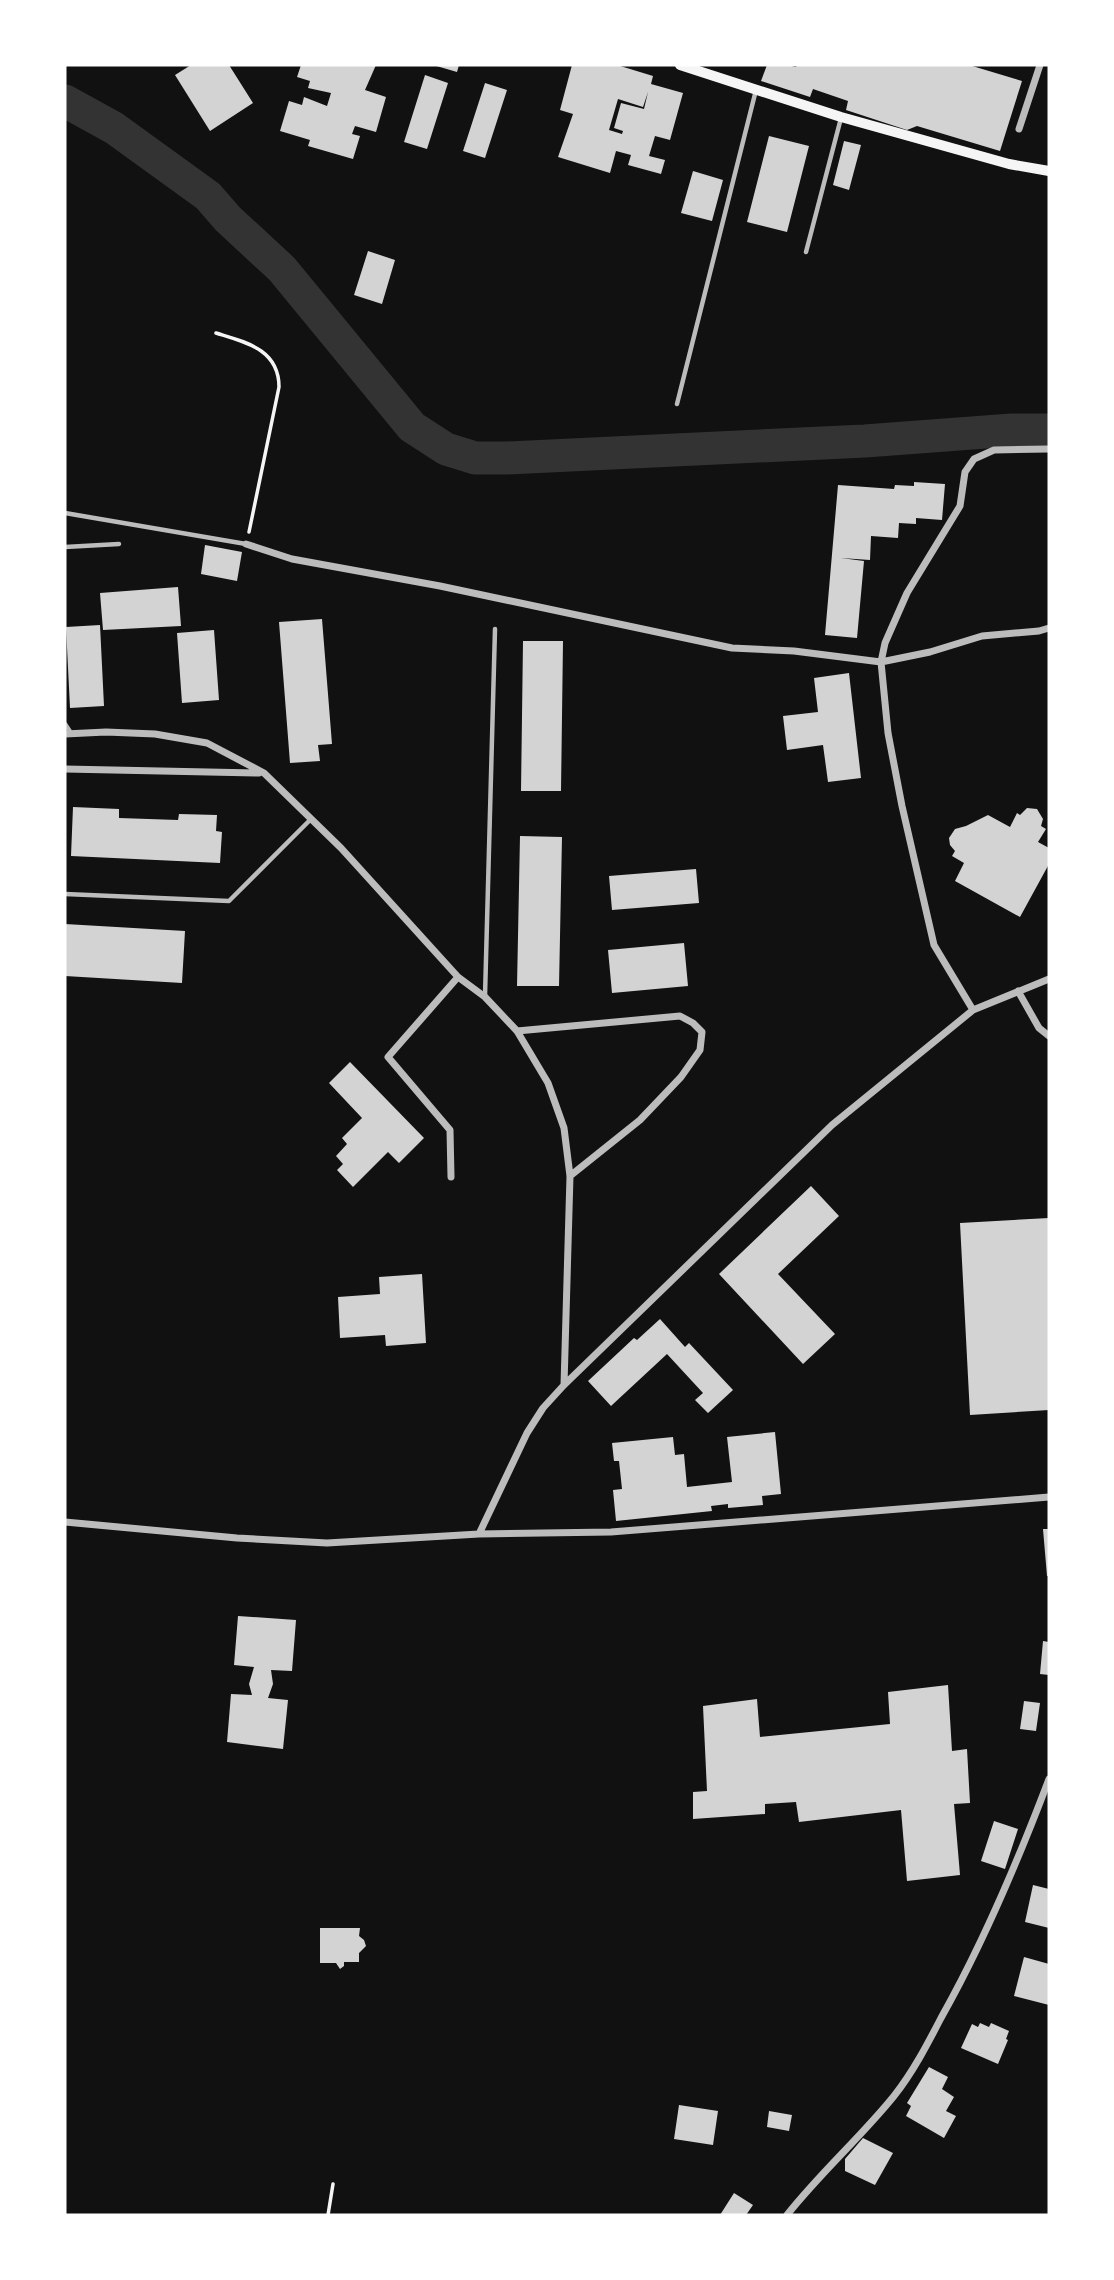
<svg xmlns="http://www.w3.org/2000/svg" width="1114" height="2280" font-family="Helvetica,sans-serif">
	<rect width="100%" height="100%" fill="#111"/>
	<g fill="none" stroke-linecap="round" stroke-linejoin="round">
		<path stroke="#333" stroke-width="33" d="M65 101 114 128 208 196 228 219 282 269 412 427 446 449 475 458H506L865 441 1012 430H1049"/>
	</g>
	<path fill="#d3d3d3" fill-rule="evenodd" d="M191 65H229L253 103 210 131 175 75Z
		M301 65H376L365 90 386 97 376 132 355 126 352 134 360 136 353 159 308 146 310 140 280 131 289 101 302 105 304 97 327 106 331 93 308 88 310 81 297 77Z
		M433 65H459L457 72Z
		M572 65H617L653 76 651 84 683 93 670 140 655 136 649 156 665 160 661 174 628 165 631 155 616 151 610 173 558 157 573 114 560 110ZM648 92 644 109 621 103 614 128 623 131 622 134 609 130 618 99 643 107Z
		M767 65H787L796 67 797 65H969L1022 81 1000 151 917 126 907 130 846 110 848 101 813 89 810 97 761 81Z
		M425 75 448 83 427 149 404 142Z
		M485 83 507 90 485 158 463 151Z
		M769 136 809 146 787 232 747 222Z
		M844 141 861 145 849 190 833 185Z
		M693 171 723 180 712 221 681 213Z
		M368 251 395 260 382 304 354 295Z
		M914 482 945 484 942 520 916 518V524L899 523 898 538 871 536 870 560 841 558 864 561 857 638 825 635 838 485 894 489 895 485 914 486Z
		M205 545 242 552 237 581 201 574Z
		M178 587 181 626 103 630 100 593Z
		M322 619 332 744 318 745 320 761 290 763 279 622Z
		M100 625 104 706 70 708 66 627Z
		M214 630 219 700 182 703 177 633Z
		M523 641H563L561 791H521Z
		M849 673 861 778 828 782 823 745 787 750 783 716 818 712 814 678Z
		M73 807 119 809V818L178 820 179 814 217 815 216 831 222 832 220 863 71 856Z
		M1027 808 1037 809 1043 819 1041 826 1046 829 1038 842 1049 848V864L1020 917 955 881 964 863 952 856 955 851 950 845 949 838 955 829 966 826 988 815 1010 827 1017 813 1020 815Z
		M520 836 562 837 559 986H517Z
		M696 869 699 903 612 910 609 876Z
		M65 924 185 931 182 983 65 976Z
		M684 943 688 986 612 993 608 950Z
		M350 1062 424 1138 399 1163 388 1152 353 1187 337 1170 343 1164 336 1156 347 1144 342 1138 362 1118 329 1083Z
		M811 1186 839 1216 778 1274 835 1334 803 1364 719 1274Z
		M1049 1218V1410L970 1415 960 1223Z
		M422 1274 426 1343 386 1346 385 1335 340 1338 338 1297 380 1294 379 1277Z
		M660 1319 685 1347 689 1343 733 1390 708 1413 695 1400 703 1393 667 1354 611 1406 588 1381 634 1338 637 1340Z
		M775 1432 781 1494 762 1496 763 1505 728 1508V1504L711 1506 712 1511 616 1521 613 1490 622 1489 619 1461H614L612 1443 673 1437 675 1455 684 1454 687 1487 732 1482 727 1437Z
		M1043 1529H1049V1576H1047Z
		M238 1616 296 1620 292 1671 271 1670 273 1684 268 1698 288 1700 283 1749 227 1742 231 1694 252 1695 249 1684 254 1667 234 1665Z
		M1043 1641 1049 1642V1675L1040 1674Z
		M948 1685 952 1751 967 1749 970 1803 954 1804 960 1875 907 1881 901 1810 799 1822 796 1802 765 1804V1814L693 1819V1792L707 1791 703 1706 757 1699 760 1737 890 1724 888 1692Z
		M1024 1701 1040 1703 1036 1731 1020 1729Z
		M994 1821 1018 1829 1005 1869 981 1861Z
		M1033 1885 1049 1889V1928L1025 1922Z
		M320 1928H360L359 1936 364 1940 366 1946 359 1953V1962H344V1966L340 1969 336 1963H320Z
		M1024 1957 1049 1964V2005L1014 1996Z
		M980 2023 989 2027 991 2023 1009 2031 1006 2039 1008 2040 998 2064 961 2048 972 2024 978 2027Z
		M929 2067 948 2077 942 2089 954 2097 946 2111 956 2116 944 2138 906 2116 911 2106 907 2103Z
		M679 2105 718 2111 713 2145 674 2139Z
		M769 2111 792 2115 789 2131 767 2127Z
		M863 2138 893 2153 875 2185 845 2171V2159Z
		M734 2193 753 2205 746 2215H720Z"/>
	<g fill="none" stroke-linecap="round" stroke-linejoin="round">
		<path stroke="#f5f5f5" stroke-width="3.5" d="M216 333C245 342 279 349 279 387L249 532
			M328 2215 333 2184"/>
		<path stroke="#bcbcbc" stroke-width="4.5" d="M806 252 841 118
			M677 404 756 90
			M65 513 246 544
			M65 547 119 544
			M65 724 71 733
			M65 894 229 901 311 819
			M485 996 495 629"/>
		<path stroke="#bcbcbc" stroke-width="7" d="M1019 129 1040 65
			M246 544 292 559 440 586 732 648 794 651 881 662 930 652 982 636 1039 631 1049 628
			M65 734 106 732 155 734 207 743 264 773 341 848 458 977 485 997 517 1031 548 1083 564 1128 570 1176 564 1385
			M65 769 259 773
			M1018 991 1039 1028 1049 1036
			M973 1010 934 945 902 806 888 733 881 662 885 643 907 593 960 506 965 472 974 459 994 450 1049 449
			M517 1031 680 1016 693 1023 702 1032 700 1050 681 1077 640 1120 570 1176
			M451 1177 450 1130 388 1057 458 977
			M65 1522 237 1538 327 1543 479 1534 527 1433 543 1408 564 1385 832 1125 973 1010 1049 979
			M479 1534 611 1532 1049 1497
			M787 2215C821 2172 861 2137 894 2096 913 2072 927 2045 941 2018 984 1942 1018 1861 1049 1779"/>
		<path stroke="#f5f5f5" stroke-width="10" d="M680 65 841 117 1009 164 1049 171"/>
	</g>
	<rect width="1114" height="2280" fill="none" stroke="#ffffff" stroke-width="133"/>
</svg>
